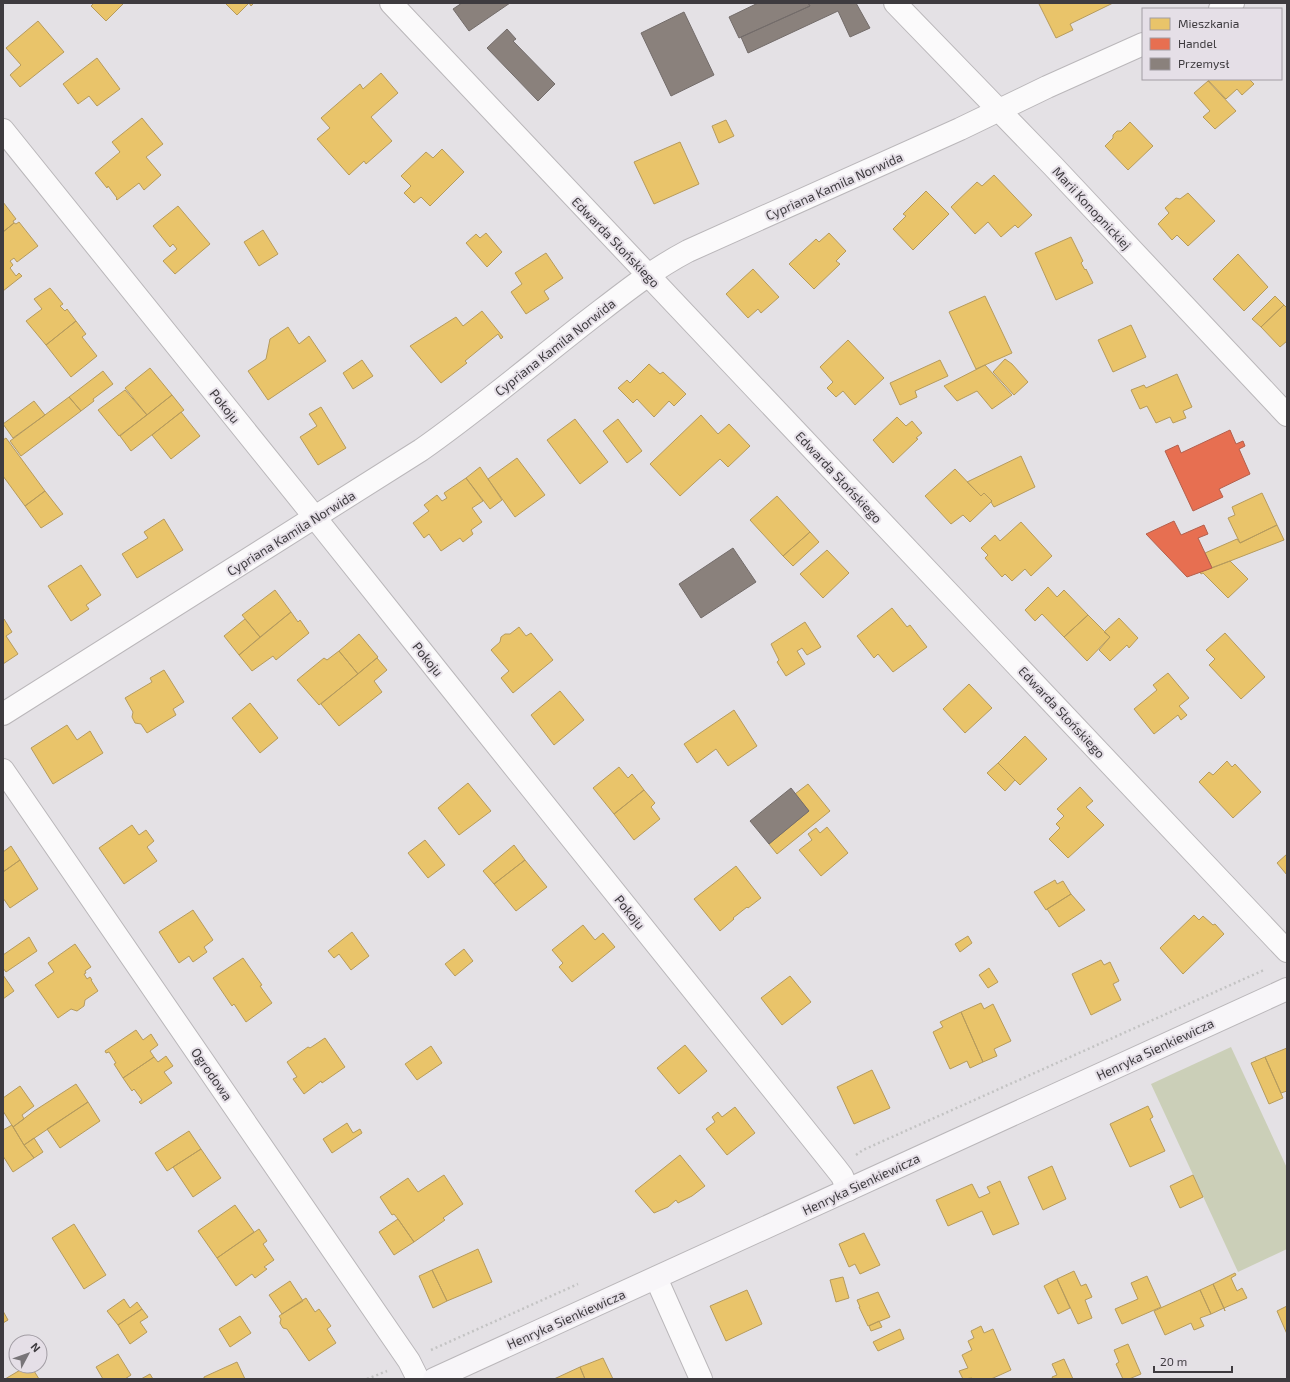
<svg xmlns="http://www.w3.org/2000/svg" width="1290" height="1382" font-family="'Exo 2',sans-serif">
	<rect width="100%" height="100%" fill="#e4e1e5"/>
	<path fill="#cbcfb8" d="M1231 1047 1287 1168V1249L1238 1272 1151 1084Z"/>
	<path fill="#e9c46a" stroke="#b69b5d" d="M94 3H124L106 21 91 6Z
		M225 3H254L251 6 249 3 237 15Z
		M1040 3H1113L1070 24 1073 30 1056 38 1039 4Z
		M38 21 64 52 20 87 10 75 21 65 6 48Z
		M97 58 120 89 97 106 89 96 78 104 63 84Z
		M381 73 398 93 371 117 392 141 366 164 364 161 349 175 317 139 330 128 321 118 360 84 363 89Z
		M1207 79H1249L1254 84 1242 95 1237 89 1226 99Z
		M1208 81 1236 111 1215 129 1203 117 1210 111 1194 93Z
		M142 118 163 144 146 157 161 175 144 190 139 183 117 200 116 199 117 198 108 186 107 188 95 173 120 152 112 142Z
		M726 120 734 136 719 143 712 126Z
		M1130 122 1153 146 1128 170 1105 146 1113 138V135L1117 131H1121Z
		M680 142 699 184 654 204 634 162Z
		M442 149 464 172 430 206 421 197 414 203 404 193 411 186 401 176 426 152 433 158Z
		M994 175 1032 215 1018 228 1015 225 1001 237 988 222 975 234 951 207 977 182 982 186Z
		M926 191 949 214 913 250 893 229 906 216 903 214Z
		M1188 193 1215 221 1188 246 1177 235 1172 240 1158 224 1169 213 1165 208 1176 198 1180 199Z
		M3 202 16 219 13 221 14 223 3 232Z
		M178 206 210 244 175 274 163 261 177 249 173 244 170 247 153 226Z
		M19 222 38 246 17 262 14 258 10 261 13 265 10 268 16 276 19 273 22 276 3 291V232L14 223 16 224Z
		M263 230 278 254 259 266 244 242Z
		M486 233 502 252 487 267 466 243 476 234 480 238Z
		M829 233 846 251 836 261 840 264 814 289 789 264 816 239 819 242Z
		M1071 237 1083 261 1081 263 1085 270 1086 269 1093 283 1056 300 1035 253Z
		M546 253 563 278 544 291 549 299 526 314 511 292 522 284 515 273Z
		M1238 254 1268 287 1244 311 1213 279Z
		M753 269 779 297 761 313 758 309 748 318 726 294Z
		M50 288 63 304 60 306 65 311 67 309 76 321 46 345 26 321 42 309 34 299Z
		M985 296 1012 353 976 369 949 312Z
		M1275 296 1284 305 1261 327 1252 319Z
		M1284 305 1287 308V341L1280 347 1261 327Z
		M482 311 503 337 501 339 498 334 465 361 467 363 441 383 410 346 456 317 463 326Z
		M76 321 86 334 82 337 97 356 71 377 46 345Z
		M1131 325 1146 357 1113 372 1098 340Z
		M288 327 299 344 309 336 326 361 268 400 248 371 266 359 270 339Z
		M848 340 884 378 855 405 843 391 836 397 827 388 833 382 820 367Z
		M1005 359 1012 364 1028 382 1014 395 993 372Z
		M362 360 373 376 353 389 343 373Z
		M940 360 948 376 915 391 917 397 900 405 890 383Z
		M649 364 660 374 663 372 686 394 674 406 669 401 654 417 637 399 633 403 618 388 627 380 630 383Z
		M985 365 1012 395 992 409 977 391 957 401 944 386Z
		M150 368 172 395 147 415 125 388Z
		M103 371 113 384 93 399 94 401 81 411 69 397Z
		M1177 374 1192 407 1183 411 1186 418 1173 423 1170 417 1156 423 1147 406 1140 409 1131 390 1144 385 1146 388Z
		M125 390 147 415 119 436 98 410Z
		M172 395 184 410 131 451 120 436Z
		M69 397 81 411 21 456 10 441Z
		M34 401 45 415 13 438 3 424Z
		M321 407 346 448 318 465 300 437 317 426 309 414Z
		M181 412 200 436 171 459 152 435Z
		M701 415 718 434 729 424 750 446 728 467 720 459 680 496 650 464Z
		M897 417 906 426 912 421 922 433 916 438 918 439 893 463 873 440Z
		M575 419 608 462 580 484 547 440Z
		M618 419 642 451 627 463 603 431Z
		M6 438 45 491 25 506 3 476V440Z
		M1021 456 1035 487 994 507 991 502 992 501 984 493 981 496 967 482Z
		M517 458 545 495 515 517 488 479Z
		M480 467 502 500 490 509 466 478Z
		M955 469 980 495 981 496 984 493 992 501 970 522 963 515 951 524 925 496Z
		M466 478 483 501 472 508 482 522 471 530 473 534 463 542 460 538 441 551 429 534 424 538 413 523 429 511 424 505 437 495 442 501 447 498 444 493Z
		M45 491 63 514 41 528 25 506Z
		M1262 493 1277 525 1240 543 1228 518 1235 515 1232 507Z
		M777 496 810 532 783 556 750 520Z
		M164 519 183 550 137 578 122 554 148 538 144 532Z
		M1021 522 1052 556 1031 576 1025 569 1012 581 1005 574 1002 577 985 558 988 555 981 548 995 535 1000 541Z
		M1277 525 1284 540 1212 568 1205 553 1237 539 1240 543Z
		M810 532 819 542 793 566 783 556Z
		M827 550 849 573 823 598 800 574Z
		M1230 561 1248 579 1228 598 1203 573 1201 574 1200 572Z
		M81 565 101 595 86 605 89 609 71 621 48 586Z
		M1048 587 1057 597 1064 590 1088 615 1064 637 1042 614 1035 621 1025 610Z
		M275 590 291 612 260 637 242 615Z
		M892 608 907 627 910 625 927 647 893 672 878 654 874 658 857 636Z
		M291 612 298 622 300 620 309 633 276 660 273 656 252 671 239 655Z
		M1088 615 1110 637 1087 661 1064 637Z
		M1119 618 1138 638 1129 648 1127 645 1110 661 1099 650 1110 637 1104 632Z
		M3 619H4L12 632 6 636 18 654 3 664Z
		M245 619 260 637 239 655 224 636Z
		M805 622 821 647 807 655 802 648 797 651 805 664 786 676 777 662 779 660 771 644Z
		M519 627 526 636 531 633 553 660 513 693 501 678 509 671 491 650 500 642 501 637 505 634H510Z
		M1225 633 1265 677 1241 699 1209 665 1215 659 1206 650Z
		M359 634 378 657 358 674 339 651Z
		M339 651 358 674 319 705 297 680 324 658 327 660Z
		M377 658 387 670 374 681 382 692 339 726 321 704Z
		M164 670 184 702 173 709 176 715 147 733 141 724 135 723 132 717 133 712 125 698 152 682 150 678Z
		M1168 673 1189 698 1179 706 1187 715 1181 720 1178 715 1154 734 1134 709 1157 690 1153 685Z
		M969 684 992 708 965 733 943 709Z
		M560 691 584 720 554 745 531 715Z
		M250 703 278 738 260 753 232 718Z
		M734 710 757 746 728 766 716 749 697 763 684 744Z
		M67 725 77 740 90 731 103 753 53 784 31 748Z
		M1025 736 1047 759 1020 785 998 763Z
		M1227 761 1232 767 1235 764 1261 792 1233 818 1199 782 1209 772 1213 775Z
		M998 763 1015 780 1005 791 987 773Z
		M619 767 628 778 632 774 644 790 614 814 593 788Z
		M468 783 491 811 459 835 438 808Z
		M808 784 830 811 777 854 769 844 809 811 795 794Z
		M1080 787 1093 801 1086 807 1104 825 1068 858 1049 839 1060 828 1056 824 1064 816 1057 809Z
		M644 790 655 803 651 807 660 819 634 840 614 814Z
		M132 825 139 835 146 830 154 841 147 847 157 861 124 884 99 848Z
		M827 827 848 853 821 876 799 850 812 840 808 834 816 828 820 833Z
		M425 840 445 865 428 878 408 853Z
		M514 845 525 860 494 884 483 871Z
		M11 846 20 860 3 872V852Z
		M1287 854V875L1277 863Z
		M20 860 38 889 10 908 3 898V872Z
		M525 860 547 887 516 911 494 884Z
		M736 866 761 898 748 908 747 907 733 918 734 919 720 931 694 899Z
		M1055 880 1057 884 1063 881 1071 894 1046 910 1034 892Z
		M1071 894 1085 910 1059 927 1047 909Z
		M193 910 213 940 204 947 207 952 193 962 189 956 179 963 159 932Z
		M1194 915 1199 920 1203 916 1213 925 1215 924 1224 934 1183 974 1160 948Z
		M583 925 595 940 603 933 615 947 572 982 559 967 563 963 552 950Z
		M352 932 369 956 351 970 339 954 334 958 328 951Z
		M968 936 972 943 960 952 955 944Z
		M29 937 37 951 6 972 3 968V955Z
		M75 944 91 967 85 971 86 973 84 974 87 979 90 977 92 980H91L98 991 85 1000 84 1006 77 1011 71 1009 58 1018 35 985 54 972 48 963Z
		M464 949 473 961 455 976 445 964Z
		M243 958 262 985 260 986 272 1003 246 1022 234 1004 232 1006 213 978Z
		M1101 960 1104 965 1110 962 1119 981 1113 984 1121 1000 1091 1015 1072 974Z
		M989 968 998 982 988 988 979 975Z
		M3 975 14 991 3 999Z
		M790 976 811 1002 782 1025 761 998Z
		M981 1003 984 1009 993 1004 1011 1041 994 1049 997 1056 983 1062 961 1012Z
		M961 1012 983 1062 970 1068 967 1061 950 1069 933 1032 943 1027 940 1022Z
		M136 1030 143 1040 151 1034 158 1045 150 1051 154 1057 123 1078 114 1064 116 1063 109 1052 106 1053 105 1051Z
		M325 1038 345 1067 322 1083 321 1081 304 1094 293 1079 297 1077 287 1062 308 1047 310 1048Z
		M685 1045 707 1071 679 1094 657 1068Z
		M431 1046 442 1063 417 1080 405 1064Z
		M1287 1048V1091L1281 1093 1265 1057Z
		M166 1056 173 1066 164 1072 172 1083 141 1104 139 1102 142 1100 134 1089 132 1091 123 1078 154 1057 158 1062Z
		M1265 1057 1283 1098 1269 1104 1251 1063Z
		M872 1070 890 1108 854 1124 837 1087Z
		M76 1084 88 1102 24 1145 13 1127 34 1111Z
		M20 1086 34 1106 22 1115 24 1119 13 1127 3 1111V1098Z
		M88 1102 100 1121 60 1148 47 1129Z
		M1148 1106 1153 1117 1150 1119 1165 1151 1130 1167 1110 1124Z
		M735 1107 755 1133 727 1155 706 1129 715 1122 712 1117 718 1112 722 1117Z
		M347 1123 353 1133 360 1129 362 1133 332 1153 323 1139Z
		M12 1125 24 1145 34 1158 13 1172 3 1156V1130Z
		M189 1131 201 1149 167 1171 155 1153Z
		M34 1138 43 1152 34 1158 24 1145Z
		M201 1149 221 1178 193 1197 173 1167Z
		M680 1155 705 1186 692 1196 678 1203 676 1200 668 1207 654 1213 635 1191Z
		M1052 1166 1066 1199 1043 1210 1028 1177Z
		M444 1175 463 1204 443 1218 445 1220 414 1242 398 1219 394 1214 392 1215 380 1197 408 1178 418 1192Z
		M1193 1175 1203 1197 1180 1208 1170 1186Z
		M1000 1181 1019 1224 993 1235 982 1211 948 1226 936 1200 972 1184 979 1198 990 1193 987 1187Z
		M235 1205 254 1232 217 1258 198 1231Z
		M398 1219 414 1242 394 1255 379 1232Z
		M74 1224 106 1275 84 1289 52 1238Z
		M259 1229 267 1241 263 1244 274 1260 264 1267 267 1269 255 1278 252 1274 236 1286 217 1258Z
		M864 1233 880 1265 860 1274 855 1264 849 1267 839 1244Z
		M478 1249 492 1282 447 1301 432 1270Z
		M432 1270 447 1301 433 1308 419 1276Z
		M1074 1271 1081 1286 1086 1284 1092 1297 1085 1300 1092 1318 1078 1324 1057 1279Z
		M1235 1273 1236 1275 1231 1278 1237 1291 1242 1288 1247 1298 1224 1308 1225 1311 1213 1284Z
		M1147 1276 1161 1307 1122 1324 1115 1309 1138 1299 1131 1283Z
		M843 1277 849 1298 836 1302 830 1280Z
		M1057 1279 1070 1308 1058 1314 1044 1286Z
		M290 1281 303 1301 282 1314 269 1295Z
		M1213 1284 1224 1308 1211 1314 1200 1290Z
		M747 1290 762 1324 726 1341 710 1306Z
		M1200 1290 1211 1314 1200 1318 1204 1326 1194 1330 1191 1323 1165 1335 1154 1311Z
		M878 1292 890 1317 868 1326 859 1307H860L857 1300Z
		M306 1298 315 1312 319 1309 331 1326 327 1329 336 1343 309 1361 287 1329 283 1328 280 1323 281 1319 279 1316Z
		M124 1299 130 1308 137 1302 142 1309 118 1325 107 1311Z
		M1287 1306V1334L1277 1311Z
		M142 1309 148 1317 140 1322 147 1332 130 1344 118 1325Z
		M3 1311 8 1320 3 1323Z
		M240 1316 251 1333 230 1347 219 1329Z
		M879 1321 882 1327 871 1331 869 1326Z
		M981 1326 984 1333 993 1329 1011 1370 991 1379H973L972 1378 963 1379 959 1371 968 1368 962 1355 972 1350 968 1341 974 1338 971 1331Z
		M900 1329 904 1339 878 1351 873 1342Z
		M1128 1344 1141 1374 1129 1379H1123L1116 1364 1119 1362 1114 1350Z
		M118 1354 131 1375 125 1379H103L96 1367Z
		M603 1358 613 1379H585L580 1367Z
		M1064 1359 1073 1379H1053L1052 1377 1057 1375 1052 1364Z
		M237 1362 245 1379H204V1377Z
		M27 1366H31L39 1379H5Z
		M580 1367 585 1379H554Z
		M150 1374 153 1379H141Z"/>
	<path fill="#e76f51" stroke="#b45f4c" d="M1230 430 1236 444 1243 441 1245 446 1239 449 1250 474 1219 489 1223 497 1193 511 1165 451 1178 445 1181 453Z
		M1174 521 1181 535 1204 525 1208 534 1198 538 1212 568 1187 577 1146 534Z"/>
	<path fill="#8a817c" stroke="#736c6a" d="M462 3H510L469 31 453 9Z
		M758 3H808L810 6 739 38 729 17Z
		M808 3H856L870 28 850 37 838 11 748 53 741 37 810 6Z
		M684 12 714 75 671 96 641 33Z
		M507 29 516 39 513 41 555 84 538 101 487 48Z
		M733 548 756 582 701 618 679 584Z
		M791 788 809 811 769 844 750 821Z"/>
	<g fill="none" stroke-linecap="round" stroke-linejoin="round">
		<defs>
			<path id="street" d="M391 3 1287 951
				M895 3 1053 166 1287 415
				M1220 9 1233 3
				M3 130 305 505 443 678 835 1167 842 1176 848 1190
				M3 714 421 450C478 410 531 365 586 322 620 296 650 271 688 251L960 129 1047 87 1143 44
				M3 770 398 1345 409 1361 418 1379
				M656 1278 701 1379"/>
			<path id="secondary" d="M434 1379 1287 989"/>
		</defs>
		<use href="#street" stroke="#bab7ba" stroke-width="24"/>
		<use href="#secondary" stroke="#bab7ba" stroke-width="24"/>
		<path stroke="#c3c3c3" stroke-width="2.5" stroke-dasharray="2 3" stroke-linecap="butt" d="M856 1155 863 1150 1264 970
			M431 1350 578 1284
			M367 1379 387 1371"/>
		<use href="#street" stroke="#fbfafb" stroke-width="22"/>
		<use href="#secondary" stroke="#f8f6f9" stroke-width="22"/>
	</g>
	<g text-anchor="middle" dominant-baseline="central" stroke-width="4" stroke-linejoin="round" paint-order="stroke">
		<g font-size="13" fill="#3e3b3f" stroke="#e5dfe7">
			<text transform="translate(834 186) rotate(-24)">Cypriana Kamila Norwida</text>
			<text transform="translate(1092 208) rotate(47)">Marii Konopnickiej</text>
			<text transform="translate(616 242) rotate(46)">Edwarda Słońskiego</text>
			<text transform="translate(555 347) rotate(-38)">Cypriana Kamila Norwida</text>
			<text transform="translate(225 406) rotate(51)">Pokoju</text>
			<text transform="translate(839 477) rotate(47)">Edwarda Słońskiego</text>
			<text transform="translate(291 533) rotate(-32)">Cypriana Kamila Norwida</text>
			<text transform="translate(428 659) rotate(51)">Pokoju</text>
			<text transform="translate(1062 712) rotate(47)">Edwarda Słońskiego</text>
			<text transform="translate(630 912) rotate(51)">Pokoju</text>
			<text transform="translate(1155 1049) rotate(-25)">Henryka Sienkiewicza</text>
			<text transform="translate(212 1074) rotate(55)">Ogrodowa</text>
			<text transform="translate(861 1184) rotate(-25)">Henryka Sienkiewicza</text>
			<text transform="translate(566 1319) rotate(-24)">Henryka Sienkiewicza</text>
		</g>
	</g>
	<rect width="1290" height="1382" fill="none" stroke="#3e3b3f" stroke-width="8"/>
	<rect x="1142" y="8" width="140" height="72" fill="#e5dfe7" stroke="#a29da4"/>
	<rect x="1150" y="18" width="20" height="12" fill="#e9c46a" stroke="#a29da4"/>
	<text x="1178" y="28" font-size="12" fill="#3e3b3f">Mieszkania</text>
	<rect x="1150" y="38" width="20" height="12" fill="#e76f51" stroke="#a29da4"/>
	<text x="1178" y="48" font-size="12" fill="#3e3b3f">Handel</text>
	<rect x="1150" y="58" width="20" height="12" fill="#8a817c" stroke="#a29da4"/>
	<text x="1178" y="68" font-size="12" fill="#3e3b3f">Przemysł</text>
	<g transform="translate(28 1354) rotate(49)"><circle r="19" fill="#e5dfe7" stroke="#a29da4"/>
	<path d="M0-3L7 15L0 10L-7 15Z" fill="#787579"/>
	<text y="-6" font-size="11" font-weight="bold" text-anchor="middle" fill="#3e3b3f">N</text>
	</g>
	<path d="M1154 1366v6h78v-6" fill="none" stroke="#3e3b3f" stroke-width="2"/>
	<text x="1160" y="1366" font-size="12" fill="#3e3b3f" stroke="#e5dfe7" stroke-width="3" paint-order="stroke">20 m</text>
</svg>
